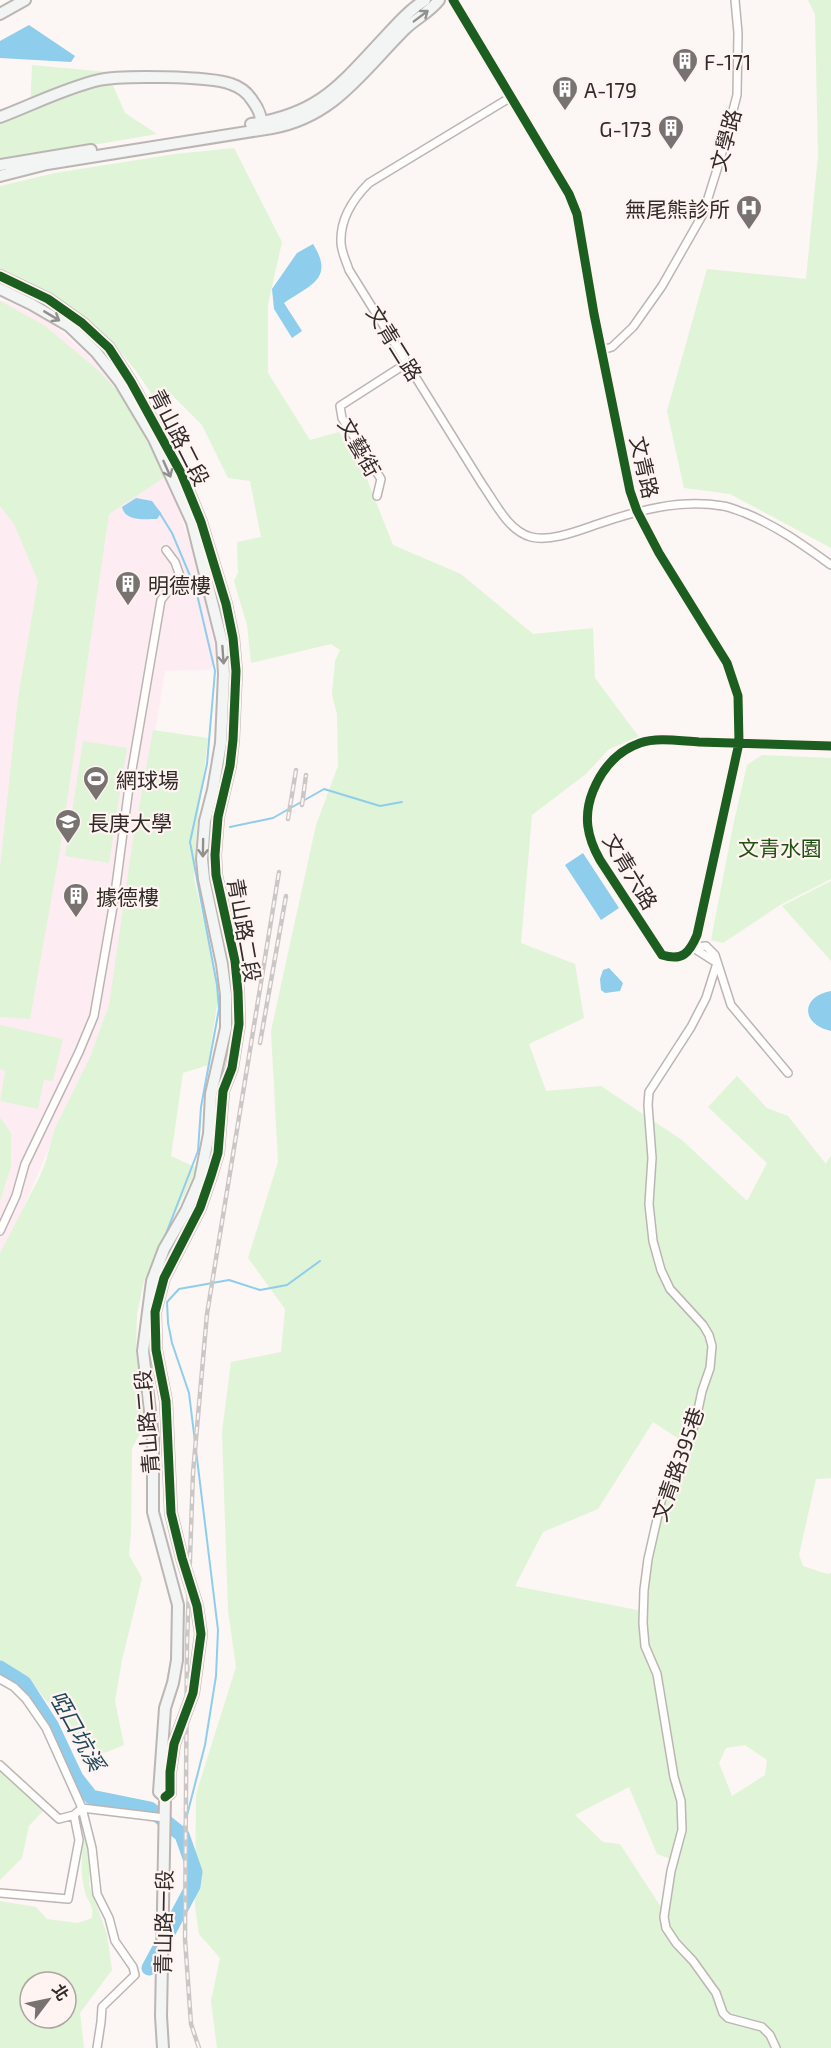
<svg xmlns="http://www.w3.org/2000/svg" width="831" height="2048" font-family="'Exo 2','Noto Sans TC',sans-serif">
	<rect width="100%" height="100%" fill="#fcf6f4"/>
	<path fill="#fdedf3" d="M0 301H5L50 322 104 369 168 479 198 568 217 659 209 670 165 671 108 1020 56 1131 5 1251 0 1255Z"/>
	<path fill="#e0f4d7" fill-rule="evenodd" d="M808 0H831V548L730 494 684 488 667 411 707 269 806 279 818 156 815 14Z
		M32 65 107 72 125 113 157 134 0 161V115L30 111Z
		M234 148 282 242 268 304V373L310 440 339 432 363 469 393 545 461 574 533 634 593 628 595 678 639 737 609 749 586 774 532 815 521 943 575 964 584 1018 529 1044 546 1091 601 1086 682 1140 747 1201 767 1163 708 1107 737 1076 767 1108 788 1116 826 1164 831 1155V1478L816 1479 799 1555 803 1566 827 1574 831 1573V2048H217L211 2001 220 1958 199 1934 195 1906 196 1794 236 1667 228 1610 222 1432 231 1362 281 1352 285 1309 248 1258 278 1162 271 1031 316 825 338 766 337 714 332 694 335 661 340 650 331 644 251 663 247 625 234 581 238 573 237 542 261 537 250 481 228 478 202 425 171 394 154 398C124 348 85 312 33 286 23 280 12 273 0 269V186L55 173 175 154ZM653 1422 682 1441 660 1491 644 1563 642 1611 515 1586 543 1532 598 1509ZM745 1745 767 1760 765 1775 732 1796 719 1763 726 1748ZM629 1787 657 1854 670 1859 661 1907 620 1844 603 1842 575 1815Z
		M0 301 44 325 99 371 126 400 165 477 109 514 60 850 30 1019 0 1017V868L18 698 38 581 14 524 0 506Z
		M153 730 208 738 197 826 194 878 211 952 218 998 208 1065 183 1073 171 1156 197 1168 144 1281 137 1314 136 1353 146 1423 132 1448 131 1532 129 1555 142 1578 122 1660 115 1701 124 1745 104 1753 88 1749 73 1736 29 1678 0 1661V1253L39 1178 45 1164 55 1128 90 1057 109 1005 132 846Z
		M83 741 127 748 109 863 65 856Z
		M762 755 831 758V879L780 905 723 943 711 940 733 826 747 765Z
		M831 881V961L782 906Z
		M0 1025 63 1039 53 1081 44 1080 38 1109 0 1101 5 1071 0 1069Z
		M0 1117 11 1133V1167L0 1201Z
		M0 1768 43 1811 29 1826 22 1858 0 1880Z
		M83 1829 91 1848 89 1885 107 1934 112 1970 80 2013 84 2048H0V1901L36 1907 47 1919 78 1923 92 1918C94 1904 88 1903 85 1892 79 1872 83 1849 83 1829ZM30 1982H66V2018H30Z"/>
	<path fill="#8ecdec" d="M29 25 75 56 71 62 0 58V41Z
		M313 244C335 279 310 285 284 303L302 331 292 338 274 309 272 289 297 253Z
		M136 498 152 501 161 513 157 519C145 519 125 522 122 507Z
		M583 853 619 908 601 920 565 865Z
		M609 968 623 983 620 991 605 993 601 990 600 979 603 970Z
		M831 991V1031C800 1024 801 996 831 991Z"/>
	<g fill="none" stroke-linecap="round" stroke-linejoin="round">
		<path stroke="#8ecdec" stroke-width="2" d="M159 512 172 533 196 590 215 671 207 764 190 842 217 985 219 1009 201 1107 198 1151 164 1239
			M230 827 273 818 324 789 380 806 402 802
			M142 1313 144 1304
			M182 1835 205 1745 216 1676 218 1630 189 1393 172 1343 168 1323 167 1302 179 1289 229 1280 260 1290 287 1285 320 1261"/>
		<path stroke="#8ecdec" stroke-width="15" d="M0 1668 24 1683 51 1725 76 1778 91 1797 150 1809 182 1835 195 1872 193 1886 149 1968"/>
		<defs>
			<path id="street" d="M453 0 569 194 577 214 594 314 630 491 637 511 659 553 727 663 738 696 739 743 697 935C689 954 682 961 662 955L600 860C587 837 583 816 593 791 602 769 617 751 640 743 657 737 680 741 699 742 743 743 787 745 831 746
				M511 97 369 183C353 199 340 218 341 242 341 251 346 261 349 270L482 484C495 502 508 531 531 537 551 542 580 530 598 524 639 510 680 499 723 506 731 507 738 511 745 513 777 526 803 545 831 565
				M602 350 612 347 633 327 662 286 703 214 720 160 737 95 738 33 735 0
				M377 496 381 479 342 418 340 406 407 363
				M692 947 706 946 715 955 731 1005 788 1073
				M692 947 717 963
				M717 963 706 998 691 1027 649 1092 648 1105 652 1158 649 1204 653 1241 661 1270 670 1289 703 1325 709 1335 712 1346 710 1368 702 1391 695 1424 675 1461 663 1493 648 1559 644 1590 643 1623 645 1646 657 1674 674 1777 681 1801 682 1830 671 1871 664 1917 666 1928 676 1943 693 1961 716 1993 723 2013 728 2018 762 2027 770 2035 776 2048
				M0 1231 16 1196 25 1164 79 1052 94 1016 114 901 129 787 161 600 180 576 175 562 166 550
				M0 1679 14 1687 26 1699 46 1728 82 1808 92 1848 97 1894 109 1918 115 1941 133 1967 135 1975 102 2007 101 2022 97 2048
				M0 1765 59 1819 74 1815 82 1808 165 1818
				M0 1893 68 1899 79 1840 74 1815"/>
			<path id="secondary" d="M0 14 25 0
				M0 117C32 105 65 88 99 80 120 75 210 76 231 84 240 87 247 92 252 100 258 108 264 120 259 129
				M251 124C319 114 340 85 384 38 397 24 409 10 425 0
				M0 165 91 150
				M0 176 47 164 272 128C334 117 362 72 404 30 415 19 430 12 439 0
				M0 276 48 299 82 323 109 348 131 382 181 473 201 522 226 604 233 638 236 671 233 740 230 766 218 817 215 855 216 875 235 961 238 992 239 1024 232 1068 223 1091 218 1153 211 1176 200 1208 164 1278 155 1312 156 1350 166 1401 171 1513 182 1558 197 1606 201 1634 193 1693 174 1744 170 1772V1793L165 1797
				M0 289 31 304 69 326 96 352 120 382 154 439 192 522 222 642 224 674 221 743 213 790 205 821 202 859 204 879 222 964 226 995V1028L211 1094 209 1134 200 1179 186 1211 164 1249 152 1281 143 1351 153 1437V1512L178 1605 177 1660 173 1683 165 1708 159 1792 165 1797
				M163 2048 161 2016 165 1797"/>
		</defs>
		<use href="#street" stroke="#bbb6b4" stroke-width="10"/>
		<use href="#secondary" stroke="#bbb6b4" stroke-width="14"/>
		<use href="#street" stroke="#fffefd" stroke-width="7"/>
		<use href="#secondary" stroke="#f2f5f3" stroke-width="10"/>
		<defs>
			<path id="rail" d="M302 805 306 775
				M288 819 296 770
				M260 1043 286 896
				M199 2048 191 2024 185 1939 187 1644 193 1473 207 1314 279 872"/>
		</defs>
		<use href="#rail" stroke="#cac8c7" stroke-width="4.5"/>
		<use href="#rail" stroke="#fff4f1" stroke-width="2" stroke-dasharray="7" stroke-linecap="butt"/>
		<defs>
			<path id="cycleway" d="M453 0 569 194 577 214 594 314 630 491 637 511 659 553 727 663 738 696 739 743 697 935C689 954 682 961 662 955L600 860C587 837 583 816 593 791 602 769 617 751 640 743 657 737 680 741 699 742 743 743 787 745 831 746
				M0 276 48 299 82 323 109 348 131 382 181 473 201 522 226 604 233 638 236 671 233 740 230 766 218 817 215 855 216 875 235 961 238 992 239 1024 232 1068 223 1091 218 1153 211 1176 200 1208 164 1278 155 1312 156 1350 166 1401 171 1513 182 1558 197 1606 201 1634 193 1693 174 1744 170 1772V1793L165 1797"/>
		</defs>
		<use href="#cycleway" stroke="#fff4f1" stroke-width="13"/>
		<use href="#cycleway" stroke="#1b5e20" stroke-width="9"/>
	</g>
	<defs><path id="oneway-shaft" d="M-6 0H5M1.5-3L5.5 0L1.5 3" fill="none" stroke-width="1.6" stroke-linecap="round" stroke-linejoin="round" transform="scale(1.5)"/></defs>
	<g stroke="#92908e">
		<use href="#oneway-shaft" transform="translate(421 16) rotate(-37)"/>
		<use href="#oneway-shaft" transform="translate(52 316) rotate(31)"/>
		<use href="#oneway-shaft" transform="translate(167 469) rotate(66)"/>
		<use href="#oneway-shaft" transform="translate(223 655) rotate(86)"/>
		<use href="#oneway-shaft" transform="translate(203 848) rotate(91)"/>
	</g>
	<defs>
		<symbol id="building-pin" viewBox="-11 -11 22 30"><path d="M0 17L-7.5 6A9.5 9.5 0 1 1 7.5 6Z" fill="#787270" stroke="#fff4f1"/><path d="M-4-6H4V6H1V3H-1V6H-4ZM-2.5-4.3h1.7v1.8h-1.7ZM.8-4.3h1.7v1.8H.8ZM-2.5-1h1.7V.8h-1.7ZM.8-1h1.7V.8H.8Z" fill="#fff"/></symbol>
		<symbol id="hospital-pin" viewBox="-11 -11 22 30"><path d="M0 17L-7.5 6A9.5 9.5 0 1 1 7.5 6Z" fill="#787270" stroke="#fff4f1"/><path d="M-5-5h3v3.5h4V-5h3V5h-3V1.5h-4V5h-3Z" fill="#fff"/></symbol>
		<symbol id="stadium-pin" viewBox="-11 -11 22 30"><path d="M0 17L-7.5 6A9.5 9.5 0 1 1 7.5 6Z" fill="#787270" stroke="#fff4f1"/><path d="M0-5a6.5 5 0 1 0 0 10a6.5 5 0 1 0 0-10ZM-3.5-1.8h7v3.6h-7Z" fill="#fff"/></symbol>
		<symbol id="university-pin" viewBox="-11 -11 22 30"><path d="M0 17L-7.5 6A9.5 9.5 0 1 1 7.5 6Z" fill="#787270" stroke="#fff4f1"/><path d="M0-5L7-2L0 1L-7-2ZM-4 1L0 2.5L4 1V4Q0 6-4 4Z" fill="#fff"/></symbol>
	</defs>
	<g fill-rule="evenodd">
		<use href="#building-pin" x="670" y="46" width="30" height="40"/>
		<use href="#building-pin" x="550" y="74" width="30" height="40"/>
		<use href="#building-pin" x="656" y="113" width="30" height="40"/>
		<use href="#hospital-pin" x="734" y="193" width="30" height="40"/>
		<use href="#building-pin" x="113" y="569" width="30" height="40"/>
		<use href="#stadium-pin" x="81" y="764" width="30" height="40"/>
		<use href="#university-pin" x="53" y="807" width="30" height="40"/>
		<use href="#building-pin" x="61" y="881" width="30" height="40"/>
	</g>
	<g text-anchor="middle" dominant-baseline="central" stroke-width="4.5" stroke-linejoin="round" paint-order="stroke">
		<g font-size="21" fill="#312b29" stroke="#fff4f1" text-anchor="start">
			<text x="704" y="61">F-171</text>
			<text x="584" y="89">A-179</text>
			<text x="652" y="128" text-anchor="end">G-173</text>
			<text x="730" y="208" text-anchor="end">無尾熊診所</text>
			<text x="148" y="584">明德樓</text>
			<text x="116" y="779">網球場</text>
			<text x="88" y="822">長庚大學</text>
			<text x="96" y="896">據德樓</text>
		</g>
		<g font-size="21" fill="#312b29" stroke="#fff4f1">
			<text transform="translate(725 140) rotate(-75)">文學路</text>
			<text transform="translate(395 343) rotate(58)">文青二路</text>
			<text transform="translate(180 437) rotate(63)">青山路二段</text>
			<text transform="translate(360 447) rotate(61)">文藝街</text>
			<text transform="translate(645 467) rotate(77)">文青路</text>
			<text transform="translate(631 871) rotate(59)">文青六路</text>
			<text transform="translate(245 930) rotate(80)">青山路二段</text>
			<text transform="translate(146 1422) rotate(-95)">青山路二段</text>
			<text transform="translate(677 1464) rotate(-71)">文青路395巷</text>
			<text transform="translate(163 1922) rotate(-89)">青山路一段</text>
		</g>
		<g font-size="21" fill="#1f520f" stroke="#fff4f1">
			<text x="780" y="847">文青水園</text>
		</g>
		<g font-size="22" font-style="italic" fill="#1f475a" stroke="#fff4f1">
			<text transform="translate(78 1730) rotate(61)">啞口坑溪</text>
		</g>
	</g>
	<g transform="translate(48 2000) rotate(58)"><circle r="28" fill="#fff4f1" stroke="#ada4a1" stroke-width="1.5"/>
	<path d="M0-4.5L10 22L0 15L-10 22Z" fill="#787270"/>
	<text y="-9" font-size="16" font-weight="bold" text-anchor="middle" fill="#312b29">北</text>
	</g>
</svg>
